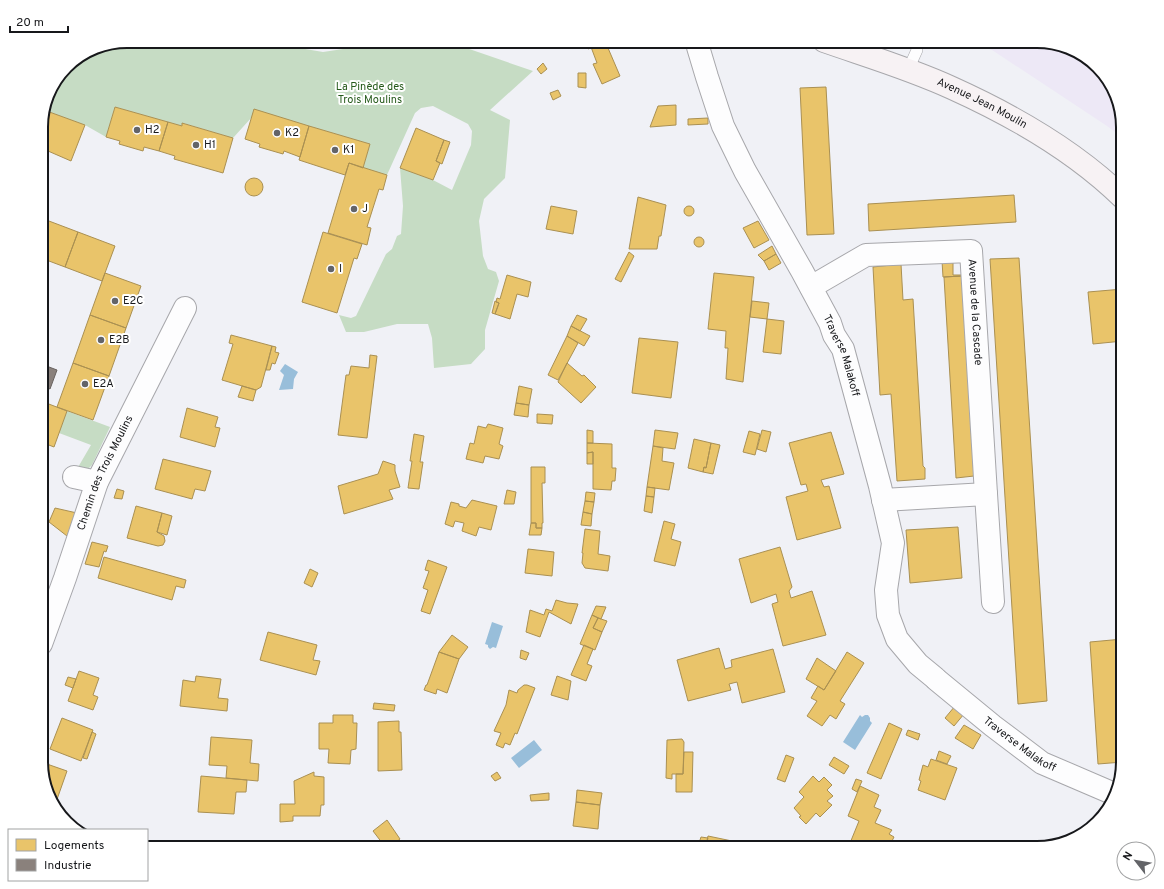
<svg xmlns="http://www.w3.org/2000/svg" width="1164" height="889" font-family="Overpass,sans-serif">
	<rect width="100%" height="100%" fill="#f0f1f6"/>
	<path fill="#ede8f6" d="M969 41H1037L1089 59 1114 89 1123 127V138L1107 126 992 50Z"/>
	<path fill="#c6dcc4" d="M127 41H258L323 52 396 41H446L533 71 490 110 510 120 505 178 484 199 479 221 483 256 488 269 496 272 499 281 485 330V349L471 364 434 368 432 338 428 324H397L364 332H346L339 315 351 318 356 316 386 254 392 249 397 236 401 234 403 206 400 168 433 180 452 190 471 145 472 131 468 124 433 106 421 108 415 113 387 175 363 168 370 144 254 110 252 117 233 138 183 123 182 126 115 107 106 137 85 125 44 110 50 89 70 63 94 47Z
		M67 411 110 427 92 465 88 469H77L91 445 59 433Z"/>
	<path fill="#98beda" d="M285 364 298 372 294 379 293 389 279 390 284 375 280 371Z
		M492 622 503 626 496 648 493 647 490 649 488 647V645L485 644Z
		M860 715 862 717 865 715H868L870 718V721L872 723 855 750 843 742Z
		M534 740 542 750 519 768 511 758Z"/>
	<path fill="#e9c46a" stroke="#aa9052" d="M585 41H598L599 44 588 49 585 42Z
		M605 41 620 76 602 84 593 64 597 63 591 47Z
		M543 63 547 69 541 74 537 69Z
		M578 73H586V88L578 87Z
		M826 87 834 234 807 235 800 88Z
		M558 90 561 96 553 100 550 93Z
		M676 105V125L650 127 658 106Z
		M115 107 168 122 159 151 144 147 143 151 119 144 120 141 106 137Z
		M254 109 309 126 300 157 284 151 283 154 259 147 260 144 245 139Z
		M44 110 85 125 71 161 48 151 45 158 41 156V121Z
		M708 118V124L688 125V119Z
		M168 122 182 126V123L233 138 223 173 174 159 175 156 159 151Z
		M309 126 370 144 363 168 349 163 345 175 299 160Z
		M416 128 444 140 436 161 440 163 433 180 400 168Z
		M444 140 450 142 442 164 436 161Z
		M349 163 387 175 383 190 379 189 367 227 371 228 367 245 328 233Z
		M245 187a9 9 0 1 1 18 0a9 9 0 1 1-18 0Z
		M1014 195 1016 222 869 231 868 204Z
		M638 197 666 205 661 236H659L657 249H629Z
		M684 211a5 5 0 1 1 10 0a5 5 0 1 1-10 0Z
		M551 206 577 211 573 234 546 229Z
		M41 218 78 232 65 267 41 258Z
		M758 221 769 240 754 248 743 228Z
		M78 232 115 246 102 281 65 267Z
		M323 232 362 244 357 259 354 258 337 313 302 302Z
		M694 242a5 5 0 1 1 10 0a5 5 0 1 1-10 0Z
		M772 246 776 254 764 261 758 255Z
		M629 252 634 256 621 282 615 279Z
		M776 254 781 263 769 270 764 261Z
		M1019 258 1047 701 1018 704 990 259Z
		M942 261H953V275H961L962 276 943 277Z
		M901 264 903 300 913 299 923 466 925 468V479L897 481 891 394 880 395 873 267Z
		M105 273 141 286 126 328 90 315Z
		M714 273 754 277 743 382 726 379 728 348H725L726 331 708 329Z
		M507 275 531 282 528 297 517 294 510 319 495 314 499 303 496 302 497 298 500 299Z
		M962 276 974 476 956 478 944 277Z
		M1123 289V341L1093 344 1088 292Z
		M495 301 499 303 495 314 492 313Z
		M752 301 769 303 767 319 750 317Z
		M90 315 126 328 109 376 73 363Z
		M577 315 587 319 580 331 571 326Z
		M767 319 784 321 781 354 763 352Z
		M571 326 590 336 584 346 567 336Z
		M231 335 272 346 261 387 256 390 222 380 233 344 229 343Z
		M567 336 578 343 558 380 548 375Z
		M639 338 678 342 671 398 632 393Z
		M272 346 276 347 275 352 279 353 275 364 272 363 270 370H266Z
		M370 355 377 356 367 438 338 435 346 375H349L351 366 369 368Z
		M73 363 109 376 93 420 57 407Z
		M567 363 582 376 584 375 596 387 581 403 558 382Z
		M242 386 256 390 253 401 238 397Z
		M519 386 532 389 529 405 516 403Z
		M41 401 67 411 54 447 41 442Z
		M516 403 529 405 528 417 514 415Z
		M187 408 218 417 215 427 220 428 215 447 180 437Z
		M537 414 553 415 552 424 537 423Z
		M488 424 503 428 499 444 503 446 499 459 485 456 483 463 466 459 470 443 474 444 478 426 486 428Z
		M587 430 593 431V443H587Z
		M655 430 678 433 675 449 653 446Z
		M762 430 771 432 766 452 757 449Z
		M749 431 760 434 755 455 743 452Z
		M831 432 844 474 821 480 824 487 829 486 841 528 797 540 786 497 808 491 806 484 801 485 789 443Z
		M414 434 424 436 420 462H423L419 489 408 488 412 461H410Z
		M694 439 711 443 706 468 704 467 703 472 688 468Z
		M587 443 612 444V468H616L615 481H612L611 490 593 489V452L587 453Z
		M711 443 720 445 713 474 703 472 704 467 706 468Z
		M653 446 663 448 662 461 674 463 669 490 647 487Z
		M593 452V464H587V453Z
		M163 459 211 471 205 491 195 489 192 499 155 489Z
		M383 461 395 465V471L400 487 389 490 393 499 344 514 338 486 378 474Z
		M531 467H545V483H542L543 523H542V528H536V523H531Z
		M647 487 655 488 654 497 646 496Z
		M117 489 124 491 122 499 114 498Z
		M507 490 516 492 514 504H504Z
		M586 492 595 493 594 502 585 501Z
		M646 496 654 497 652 513 644 511Z
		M472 500 497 506 491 530 479 527 476 536 462 531 464 523 455 521 453 527 445 524 451 502 459 504V506L466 508Z
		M585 501 594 502 592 514 583 512Z
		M136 506 162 513 157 532 164 536 165 541 163 545 158 546 127 538Z
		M55 508 77 513 67 536 49 522Z
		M583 512 592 514 591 526 581 525Z
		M162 513 172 516 167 535 157 532Z
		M664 521 675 524 671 539 681 542 675 566 654 561Z
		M531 523H536V528H542L541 535H529Z
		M958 527 962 578 910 583 906 530Z
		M585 529 600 531 598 554 610 556 608 571 585 568 582 563 583 553H582Z
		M92 542 108 546 106 552 104 551 99 567 85 564Z
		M780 547 792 587 789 591 791 598 812 591 826 635 783 646 772 604 778 602 776 594 751 603 739 559Z
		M528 549 554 552 552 576 525 573Z
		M104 557 186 580 184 588 176 586 172 600 98 578Z
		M428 560 447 567 430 614 421 611 428 590 423 588 429 571 425 570Z
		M310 569 318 573 312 587 304 583Z
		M556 600 567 603 578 604 571 624 549 612 540 637 526 632 530 610 544 615 546 609 552 611Z
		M596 606 606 607 601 619 592 615Z
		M592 615 598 618 593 628 602 632 595 650 580 644Z
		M598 618 607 621 602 632 593 628Z
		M268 632 317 645 313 660 320 661 316 675 260 660Z
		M452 635 468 647 459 659 439 652Z
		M1123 639V762L1098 764 1090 642Z
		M584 645 593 649 587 664 592 666 586 681 571 675Z
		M719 648 725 669 732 667 731 660 773 649 785 692 742 703 737 682 729 684 731 690 688 701 677 660Z
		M521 650 529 653 526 660 520 658Z
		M439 652 459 659 447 693 437 689 436 694 424 690 426 685H427Z
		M847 652 864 663 840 701 845 704 836 719 830 715 822 726 807 716 817 701 811 698 818 686 824 690Z
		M817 658 836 671 824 690 806 679Z
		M79 671 99 678 93 695 98 697 93 710 68 701Z
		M196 676 221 679 218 698 228 699 227 711 180 706 183 680 195 682Z
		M557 676 571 681 568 700 551 695Z
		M68 677 76 679 73 688 65 685Z
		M524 685H527L535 688 517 734 515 733 510 745 505 743 503 748 496 745 501 733 494 731 506 705 509 690 517 693 518 690Z
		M374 703 395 705 394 711 373 709Z
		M955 706 964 714 954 726 945 718Z
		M333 715H353V723H357L356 749 351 750 350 764 328 763 329 749H319V723H333Z
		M62 718 93 730 81 761 50 749Z
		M399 721V732H401L402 770 378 771V722Z
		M889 723 902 729 881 779 867 773Z
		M964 725 981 735 973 749 955 738Z
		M908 730 920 734 918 740 906 735Z
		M92 732 96 734 87 759 83 758Z
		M211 737 252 740 250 763 259 764 258 781 226 778 227 766 209 765Z
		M682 739 684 742 683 774H672V779L666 778 667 740Z
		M939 751 951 756 947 764 936 760Z
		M684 752H693L692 792H676V774H683Z
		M786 755 794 758 785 782 777 779Z
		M834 757 849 766 844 774 829 765Z
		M931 759 957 768 945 800 918 790 921 781 919 780 923 765 928 767Z
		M44 763 67 771 55 805 53 804 50 800 42 769Z
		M314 772V776L324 777V805H321L320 816H293V821L280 822V804H295L294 781Z
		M497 772 501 778 495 781 491 776Z
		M201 776 247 780 246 792H236L234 814 198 812Z
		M813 776 819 782 824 777 832 785 827 790 833 796 827 801 832 805 820 817 816 813 806 824 799 817 801 816 794 808 804 797 799 792Z
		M856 779 862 781 857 792 852 789Z
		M860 786 879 795 874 807 881 810 875 823 892 830 889 834 894 837 891 843 902 848H848L859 821 848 816Z
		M577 790 602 793 600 805 576 802Z
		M549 793V800L531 801 530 795Z
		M576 802 600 805 598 829 573 826Z
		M387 820 400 839 389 848H386L373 831Z
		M708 836 732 841 731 848H718L706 845Z
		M701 837 708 838 706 845 699 843Z
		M979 842 994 848H977Z"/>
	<path fill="#8a817c" stroke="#68625f" d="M41 364 57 370 50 389 41 385Z"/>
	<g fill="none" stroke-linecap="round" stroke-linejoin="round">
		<defs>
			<path id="lane" d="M908 70 917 50"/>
			<g id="street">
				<path id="s1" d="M698 41V47L707 77 723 126 745 171 802 271 830 323 834 335 843 349 880 486 893 543 886 590 888 615 897 639 918 664 935 678"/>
				<path id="s2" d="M811 287 866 255 971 251 986 494 883 500"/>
				<path d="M74 477 97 482"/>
				<path d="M986 494 993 602"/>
				<path id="s3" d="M41 644 65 578 97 482 185 308"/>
				<path id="s4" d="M937 680 993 726 1042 763 1112 793"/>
			</g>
			<g id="secondary">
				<path id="s5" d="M824 41C867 56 911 69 952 88 1014 116 1074 150 1123 198"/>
			</g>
		</defs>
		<use href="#lane" stroke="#a7a7ab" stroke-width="12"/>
		<use href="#street" stroke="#a7a7ab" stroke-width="24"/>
		<use href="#secondary" stroke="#a7a7ab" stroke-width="24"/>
		<use href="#lane" stroke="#fdfdfe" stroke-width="11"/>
		<use href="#street" stroke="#fdfdfe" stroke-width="22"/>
		<use href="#secondary" stroke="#f7f2f4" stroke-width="22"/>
	</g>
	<g fill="#636468" stroke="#fff" stroke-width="1.5">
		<circle cx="137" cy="130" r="4"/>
		<circle cx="277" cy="133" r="4"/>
		<circle cx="196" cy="145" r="4"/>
		<circle cx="335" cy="150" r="4"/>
		<circle cx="354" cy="209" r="4"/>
		<circle cx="331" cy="269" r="4"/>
		<circle cx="115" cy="301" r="4"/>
		<circle cx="101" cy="340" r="4"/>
		<circle cx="85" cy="384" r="4"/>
	</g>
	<g text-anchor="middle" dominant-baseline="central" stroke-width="4" stroke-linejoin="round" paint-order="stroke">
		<g font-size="11" fill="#265a1b" stroke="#fff">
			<text x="370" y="87">La Pinède des<tspan x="370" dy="13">Trois Moulins</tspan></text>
		</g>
		<g font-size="11" fill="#17181b" stroke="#fff">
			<text stroke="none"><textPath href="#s5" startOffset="170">Avenue Jean Moulin</textPath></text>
			<text stroke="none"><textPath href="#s2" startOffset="230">Avenue de la Cascade</textPath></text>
			<text stroke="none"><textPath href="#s1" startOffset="348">Traverse Malakoff</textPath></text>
			<text stroke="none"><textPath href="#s3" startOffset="183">Chemin des Trois Moulins</textPath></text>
			<text stroke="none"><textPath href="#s4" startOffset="105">Traverse Malakoff</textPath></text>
		</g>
		<g font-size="11" fill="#17181b" stroke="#fff" text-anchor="start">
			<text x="145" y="130">H2</text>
			<text x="285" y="133">K2</text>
			<text x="204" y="145">H1</text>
			<text x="343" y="150">K1</text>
			<text x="362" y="209">J</text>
			<text x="339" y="269">I</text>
			<text x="123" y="301">E2C</text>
			<text x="109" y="340">E2B</text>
			<text x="93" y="384">E2A</text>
		</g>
	</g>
	<path d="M0 0H1164V889H0ZM127 48H1037A79 79 0 0 1 1116 127V762A79 79 0 0 1 1037 841H127A79 79 0 0 1 48 762V127A79 79 0 0 1 127 48Z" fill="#fff" fill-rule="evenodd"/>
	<path fill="none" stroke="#17181b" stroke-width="2" d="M127 48H1037A79 79 0 0 1 1116 127V762A79 79 0 0 1 1037 841H127A79 79 0 0 1 48 762V127A79 79 0 0 1 127 48Z"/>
	<rect x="8" y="829" width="140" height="52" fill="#ffffff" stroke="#a2a3a4"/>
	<rect x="16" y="839" width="20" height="12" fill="#e9c46a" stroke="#a2a3a4"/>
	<text x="44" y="849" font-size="12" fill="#17181b">Logements</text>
	<rect x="16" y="859" width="20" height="12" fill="#8a817c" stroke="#a2a3a4"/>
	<text x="44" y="869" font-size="12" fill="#17181b">Industrie</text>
	<g transform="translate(1136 861) rotate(301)"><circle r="19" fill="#ffffff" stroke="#a2a3a4"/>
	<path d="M0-3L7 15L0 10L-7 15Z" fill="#636468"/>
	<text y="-6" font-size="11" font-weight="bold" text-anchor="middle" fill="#17181b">N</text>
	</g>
	<path d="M10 26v6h58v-6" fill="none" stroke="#17181b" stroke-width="2"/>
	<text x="16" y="26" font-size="12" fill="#17181b" stroke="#ffffff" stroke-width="3" paint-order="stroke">20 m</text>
</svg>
